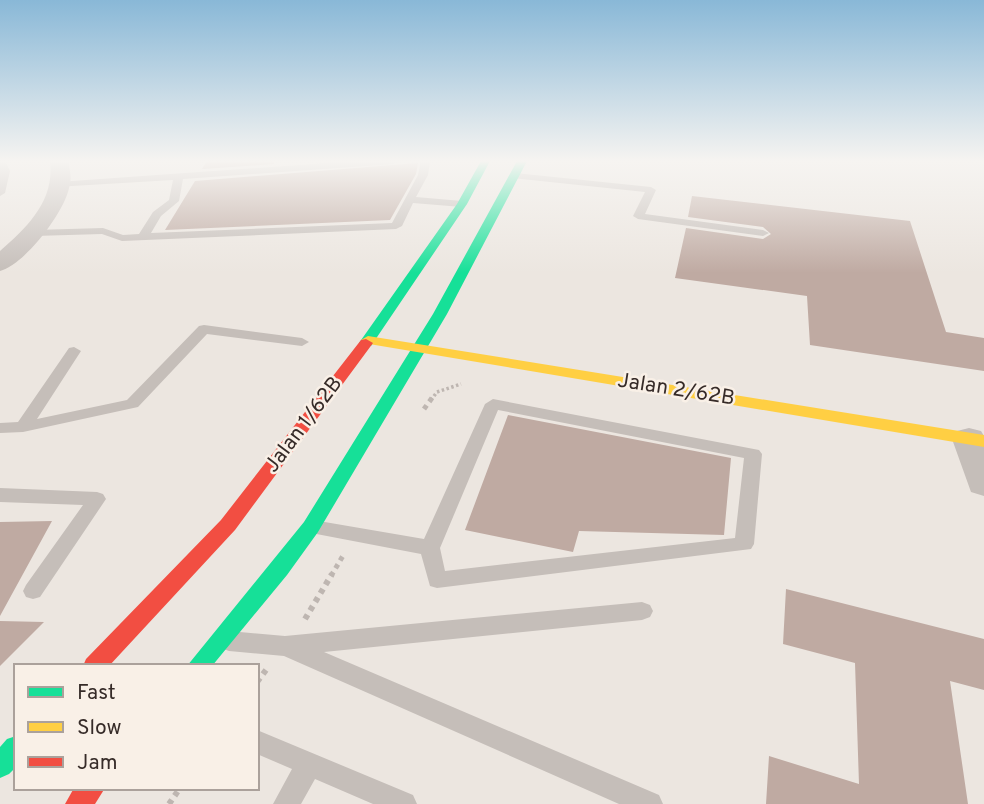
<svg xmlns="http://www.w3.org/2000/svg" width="984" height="804" font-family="Overpass,sans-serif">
	<rect width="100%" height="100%" fill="#ece6e0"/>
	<path fill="#bfaaa2" d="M207 161H274V164L202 169Z
		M418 163 416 174 390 220 165 230 195 181Z
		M692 196 910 221 946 332 984 338V371L810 345 807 296 675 278 686 228 763 239 771 234 763 227 688 217Z
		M508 415 731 458 724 535 579 531 573 552 465 530Z
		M52 521 0 616V522Z
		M786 589 984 639V690L950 681 968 804H766L769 756 859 784 855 663 783 644Z
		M0 621 44 622 0 666Z"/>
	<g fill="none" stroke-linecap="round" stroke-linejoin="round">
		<path stroke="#beb6b1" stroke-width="3.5" stroke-dasharray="2.5 2.5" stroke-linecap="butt" d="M431 400 437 392 461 384"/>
		<path stroke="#beb6b1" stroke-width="5" stroke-dasharray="4.5 4.5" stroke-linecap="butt" d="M424 409 432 398
			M331 576 344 554"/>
		<path stroke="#beb6b1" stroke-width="6" stroke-dasharray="5 5" stroke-linecap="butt" d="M305 619 332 574
			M257 682 266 670
			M169 804 180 788"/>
		<path fill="#c5beb9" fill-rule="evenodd" d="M0 161H5L10 171 5 193 0 196Z
			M357 161H398L393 164 183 179 179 201 161 216 151 233 392 223 418 175 421 161H430L428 175 416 197 462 201 467 204 462 207 413 203 402 226 396 229 122 241 102 234 34 236 28 233 34 230 103 228 123 235 139 234 153 212 169 200 173 180 55 187V183L58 182Z
			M515 173 651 187 656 190 645 214 763 230 769 233 763 236 638 219 633 216 645 192 512 178V174Z
			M204 325 302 338 309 342 302 346 207 334 138 407 23 432 0 433V423L18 422 69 348 74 347 81 351 37 419 127 400 199 326Z
			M493 399 759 450 762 454 754 544 751 549 437 588 430 586 421 554 306 532 303 527 306 522 313 520 424 539 485 404ZM498 410 744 458 735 538 445 571 440 548Z
			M0 488 97 492 103 494 106 499 40 597 33 599 26 597 23 591 26 585 83 505 0 502Z
			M642 602 650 605 653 611 650 617 642 620 324 652 659 795 663 804H619L284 656 229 651 221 648 218 641 221 634 229 631 285 636Z
			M257 730 413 795 417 804H373L315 779 301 804H273L292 769 257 754Z"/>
		<path fill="#c5beb9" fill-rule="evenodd" d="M50 161H68C70 170 72 179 69 188 64 213 24 265 0 271V251C28 227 55 200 50 161Z
			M969 428 981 431 984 436V496L971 492 952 439 957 431Z"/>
		<path fill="#16e098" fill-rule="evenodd" d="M481 161H490L467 204 371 346H361L359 343 457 204Z
			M517 161H527L447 314 318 532 287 575 212 666H187L304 522 433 314Z
			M16 736V767L9 774 0 778V747L7 739Z"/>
		<path fill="#ffcf43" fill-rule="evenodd" d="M368 336 984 435V447L363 343 361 340Z"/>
		<path fill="#f24e42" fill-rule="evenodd" d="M366 339 373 343 235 530 109 666H83L86 659 221 520 361 340Z
			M74 788H105L95 804H65Z"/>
	</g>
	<linearGradient id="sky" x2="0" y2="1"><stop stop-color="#89b8d7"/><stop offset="0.59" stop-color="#f6f4f1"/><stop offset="1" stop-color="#f6f4f1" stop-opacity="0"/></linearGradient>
	<rect width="984" height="273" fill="url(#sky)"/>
	<g text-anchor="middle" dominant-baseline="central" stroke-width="5" stroke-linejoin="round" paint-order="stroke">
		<g font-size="21" fill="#362b28" stroke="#f9f0e7">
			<text transform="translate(676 390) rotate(9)">Jalan 2/62B</text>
			<text transform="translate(304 425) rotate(-53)">Jalan 1/62B</text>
		</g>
	</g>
	<rect x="14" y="664" width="245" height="126" fill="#f9f0e7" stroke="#aba19b" stroke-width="2"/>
	<rect x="28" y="687" width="35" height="10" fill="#16e098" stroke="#aba19b" stroke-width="2"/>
	<text x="77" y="699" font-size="21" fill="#362b28">Fast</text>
	<rect x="28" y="722" width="35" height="10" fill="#ffcf43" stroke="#aba19b" stroke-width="2"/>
	<text x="77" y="734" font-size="21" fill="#362b28">Slow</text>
	<rect x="28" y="757" width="35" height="10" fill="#f24e42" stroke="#aba19b" stroke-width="2"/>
	<text x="77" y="769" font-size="21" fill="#362b28">Jam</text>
</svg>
